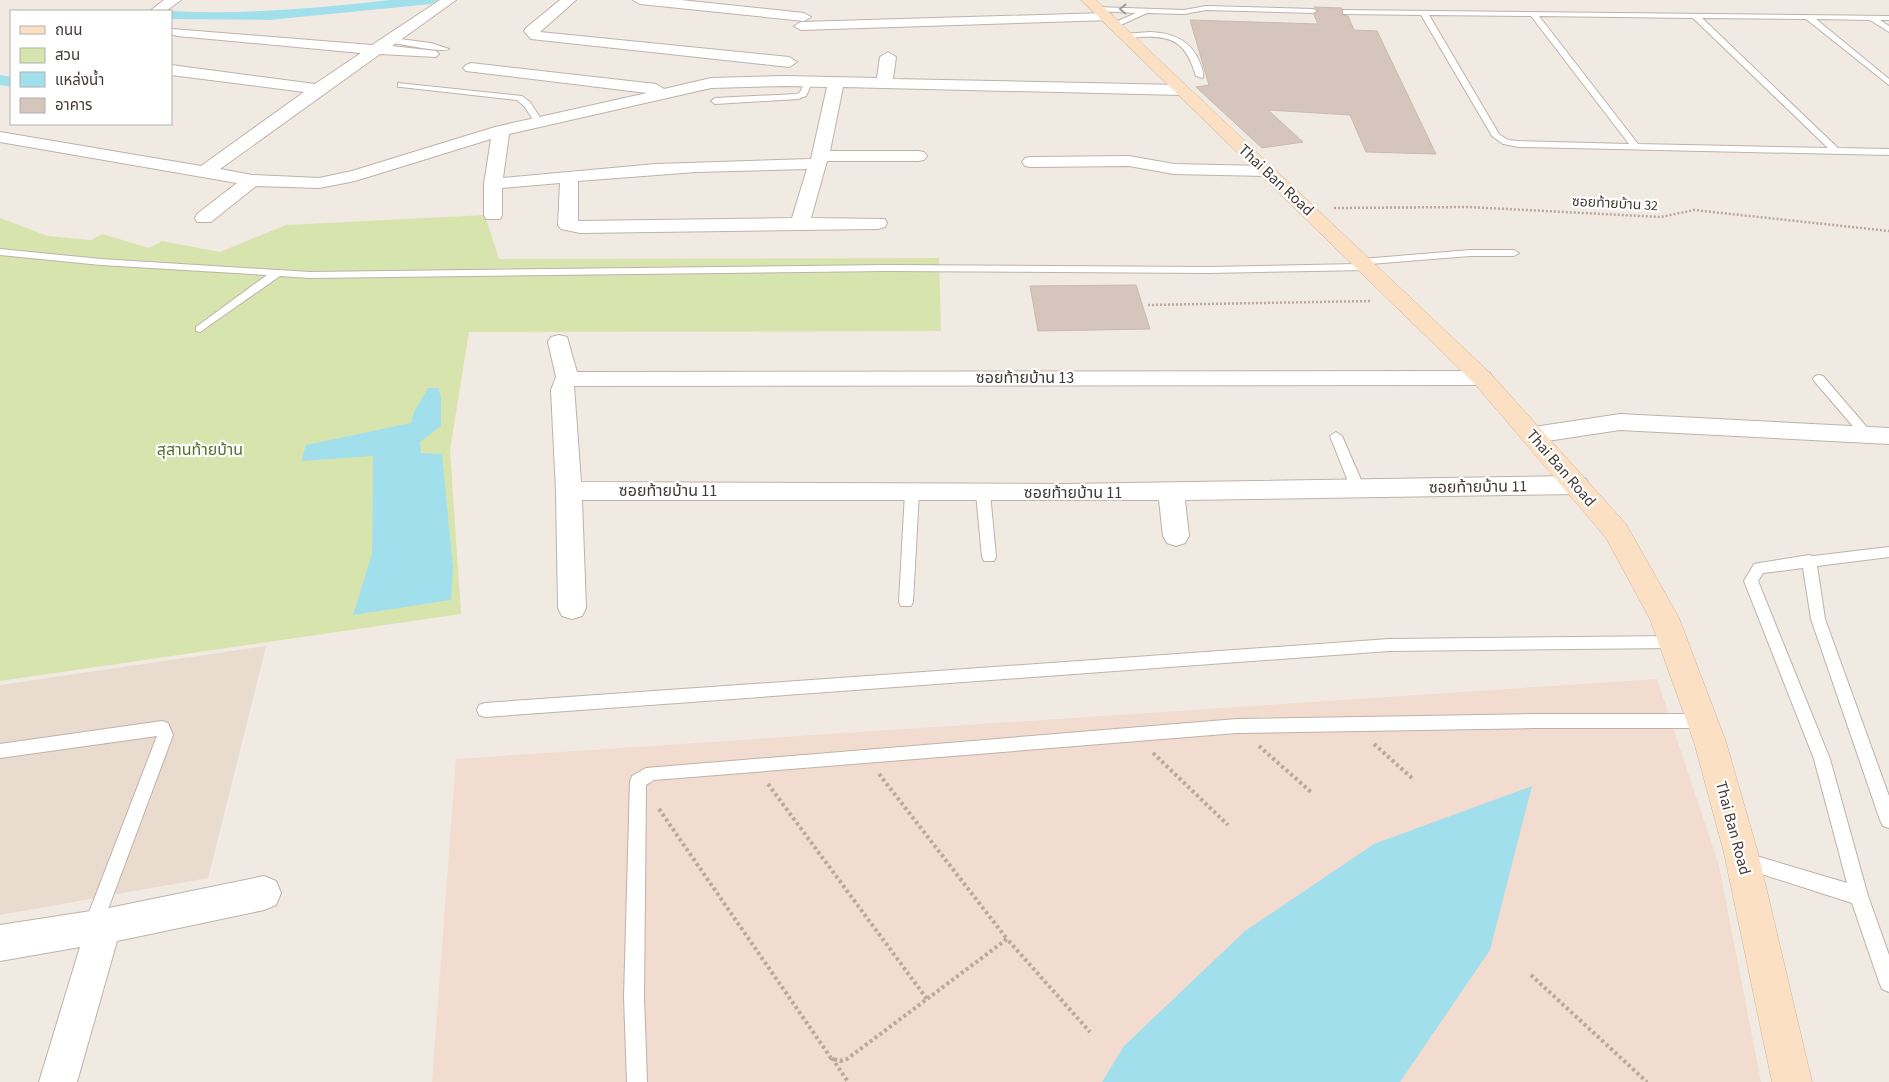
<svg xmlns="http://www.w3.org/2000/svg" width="1889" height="1082" font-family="'Source Sans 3','Noto Sans Thai',sans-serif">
	<rect width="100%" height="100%" fill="#f1eae3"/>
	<path fill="#f2dbcf" d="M1657 679 1719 866 1761 1082H432L456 759Z"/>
	<path fill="#e9dbce" d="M266 646 208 878 0 915V685Z"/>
	<path fill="#d8e4ae" d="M485 215 499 259 939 258 941 331 469 332 450 450 461 614 0 681V218L48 236 91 240 102 234 149 248 162 241 220 252 286 225Z"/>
	<path fill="#a2dfec" d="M428 388H439L441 398V426L420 442 421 453 442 454 453 568 451 600 353 615 372 554 373 456 301 461 306 445 411 423 414 412Z
		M1532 786 1490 950 1400 1082H1102L1124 1046 1245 931 1374 844Z"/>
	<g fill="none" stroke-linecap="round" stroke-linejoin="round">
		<path fill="#a2dfec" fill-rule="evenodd" d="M391 0H438L431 4 269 20 171 19V11H169H171C245 15 317 8 391 0Z
			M0 75 11 77V87L0 85Z"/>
	</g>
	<path fill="#d5c5bd" stroke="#ccb9ad" d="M1314 7 1342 8V15L1348 16 1354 30 1377 31 1436 154 1366 152 1350 115 1268 110 1303 142 1262 148 1196 87 1209 85 1190 20 1318 24 1314 15 1319 10Z
		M1136 285 1150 329 1038 331 1030 286Z"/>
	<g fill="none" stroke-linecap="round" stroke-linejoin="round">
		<defs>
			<path id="lane" d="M1206 6 1313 9 1317 11 1313 13 1206 10 1184 14 1147 13 1114 28 1110 26 1111 24 1136 13 1097 11 1093 9 1097 7 1184 10Z
				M1343 10 1889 16V20H1880L1889 26V32L1870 20 1816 19 1889 79V85L1806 19 1702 18 1838 148 1889 149V155L1519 147 1503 144 1492 136 1421 15 1346 14H1343ZM1429 15 1531 16 1629 144 1519 141 1508 140 1499 134ZM1539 16 1693 18 1828 148 1638 144Z
				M1150 32C1173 33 1191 40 1200 63 1202 68 1204 73 1203 78L1196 76C1186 43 1174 35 1139 37 1132 38 1125 40 1120 36L1124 34Z
				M392 38 431 43 449 49C443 53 399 44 389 42L388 40Z
				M806 79 813 81 806 96 798 99 715 104 711 101 715 98 797 94 800 92Z
				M398 83 522 96 530 102 543 122 536 124 524 106 517 100 401 87H398Z
				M0 249 101 259 310 272 886 265 1209 267 1358 264V260L1362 259 1470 250H1514L1519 253 1514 256H1470L1370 264 1373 267 1368 270 1209 273 886 271 310 278 280 276 200 332 196 331V327L267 275 101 265 0 255Z
				M1819 375 1823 376 1871 432 1873 435 1871 438H1863L1815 382 1813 379 1815 376Z
				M1336 432 1342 436 1365 489 1363 492 1358 494 1351 489 1330 436Z
				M912 487 919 492 913 602 911 606H901L899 602 905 492Z
				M983 488 990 493 996 557 994 561H984L982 557 976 493Z
				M1889 547V557L1817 566 1825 619 1889 796V828L1883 826 1880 820 1811 619 1803 568 1763 573 1758 581 1830 759 1868 896 1889 955V992L1882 989 1879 982 1852 903 1743 868 1737 866 1734 860 1737 854 1743 852 1847 883 1814 759 1744 581 1754 564 1759 563 1809 555 1813 556Z
				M1673 636 1678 638 1680 642 1678 646 1673 648 1389 651 485 717 479 715 477 710 479 705 485 703 1389 639Z
				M1534 714H1702L1708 716 1710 721 1708 726 1702 728H1534L1237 733 654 780 646 785 644 997 647 1082H627L624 997 630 781 632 776 646 768 1237 719Z
				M162 721 168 723 173 735 101 928 98 934 92 937 86 934 83 928 157 736 0 758V744Z"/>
			<path id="street" d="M164 0H181L166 11H150Z
				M440 0H456L392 46 436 51 439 54 436 57 380 54 220 169 252 175 319 178 352 171 495 127 647 93 466 71 463 68 466 65 471 63 656 84 664 89 711 78 785 76 877 78 880 57 888 52 896 57 893 79 1182 85 1190 90 1182 95 843 87 830 151H918L924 152 927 156 924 160 918 161H827L811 218 885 219 887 223 885 227 878 229 580 233 561 229 558 225 560 183 502 188V215L500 219H486L484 215V184L491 139 355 181 319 188 256 186 211 222H197L195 218 197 214 237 183 0 142V132L201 166 304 92 171 75V65L315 84 361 53 177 36 171 34 172 29 372 45ZM785 86 827 87 811 159 656 164 503 178 509 134 711 88ZM807 169 792 218 578 221V181L696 172Z
				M560 0H576L540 32 789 57 797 62 789 67 531 39 524 31 526 28Z
				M633 0H681L804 13 811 17 804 21 640 4Z
				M1106 13 1111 14 1113 17 1111 20 801 30 794 26 801 22Z
				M1129 156 1174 164 1265 166 1271 167 1274 171 1271 175 1265 176 1174 174 1129 166 1031 167 1025 166 1022 162 1025 158 1031 157Z
				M559 335 567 337 577 372 1482 371 1490 373 1493 378 1490 383 1482 385 574 386 581 482 1064 484 1577 476 1586 479 1589 485 1586 491 1577 494 1185 500 1189 536 1185 543 1176 546 1167 543 1163 536 1159 500H582L586 608 582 616 572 619 562 616 558 608 556 491 551 390 556 377 548 342 551 337Z
				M1620 414 1889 428V444L1620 430 1534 443 1526 441 1522 435 1526 429 1534 427Z
				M264 876 276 881 281 893 276 905 264 910 117 941 77 1082H39L80 947 0 961V925L104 909Z"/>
			<path id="secondary" d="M1081 0H1096L1490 373 1626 524 1679 618 1726 742 1758 853 1812 1082H1772L1724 853 1694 742 1650 619 1606 538 1474 383Z"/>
		</defs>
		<use href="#lane" stroke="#beb2aa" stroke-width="2"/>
		<use href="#street" stroke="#beb2aa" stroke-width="2"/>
		<use href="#secondary" stroke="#d2b497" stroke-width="1"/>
		<path stroke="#bda799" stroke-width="2.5" stroke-dasharray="2 2" stroke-linecap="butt" d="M1334 208 1468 207 1661 217 1694 210 1889 231
			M1148 305 1372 301"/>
		<path stroke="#bda799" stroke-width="4" stroke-dasharray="3 3" stroke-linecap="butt" d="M1374 744 1413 779
			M1259 746 1311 792
			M1153 753 1228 825
			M879 774 1007 939
			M768 784 927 999
			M659 809 831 1058 840 1061 847 1059 1007 939 1090 1032
			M1531 975 1647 1082
			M832 1058 848 1082"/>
		<use href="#lane" fill="#fff" fill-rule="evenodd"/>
		<use href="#street" fill="#fff" fill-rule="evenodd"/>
		<use href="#secondary" fill="#fbe0c3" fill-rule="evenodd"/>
	</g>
	<defs><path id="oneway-chevron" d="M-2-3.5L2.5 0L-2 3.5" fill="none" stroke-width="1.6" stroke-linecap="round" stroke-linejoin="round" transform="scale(1.25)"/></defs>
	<use stroke="#a09c9a" href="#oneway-chevron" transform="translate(1123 9) rotate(-179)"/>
	<g text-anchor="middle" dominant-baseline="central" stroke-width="4.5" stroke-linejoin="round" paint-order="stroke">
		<g font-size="14" fill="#423934" stroke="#fff">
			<text transform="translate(1615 204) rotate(3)">ซอยท้ายบ้าน 32</text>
		</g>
		<g font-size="16" fill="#423934" stroke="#fff">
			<text transform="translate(1276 180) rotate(43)">Thai Ban Road</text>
			<text x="1025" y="378">ซอยท้ายบ้าน 13</text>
			<text transform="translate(1561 468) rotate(49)">Thai Ban Road</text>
			<text transform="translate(1478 487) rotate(-1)">ซอยท้ายบ้าน 11</text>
			<text x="668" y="491">ซอยท้ายบ้าน 11</text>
			<text x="1073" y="493">ซอยท้ายบ้าน 11</text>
			<text transform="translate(1733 828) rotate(75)">Thai Ban Road</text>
		</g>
		<g font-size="16" fill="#56702b" stroke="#fff">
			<text x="200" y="450">สุสานท้ายบ้าน</text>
		</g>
	</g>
	<rect x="10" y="10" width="162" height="115" fill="#ffffff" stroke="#b3b0ae"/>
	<rect x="20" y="26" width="25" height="8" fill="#fbe0c3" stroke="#b3b0ae"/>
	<text x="55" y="35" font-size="15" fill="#423934">ถนน</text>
	<rect x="20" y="48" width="25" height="15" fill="#d8e4ae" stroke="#b3b0ae"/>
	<text x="55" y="60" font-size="15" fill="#423934">สวน</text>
	<rect x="20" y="72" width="25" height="15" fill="#a2dfec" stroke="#b3b0ae"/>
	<text x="55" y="85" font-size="15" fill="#423934">แหล่งน้ำ</text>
	<rect x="20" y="98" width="25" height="15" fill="#d5c5bd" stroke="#b3b0ae"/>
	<text x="55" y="110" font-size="15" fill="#423934">อาคาร</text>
</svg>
